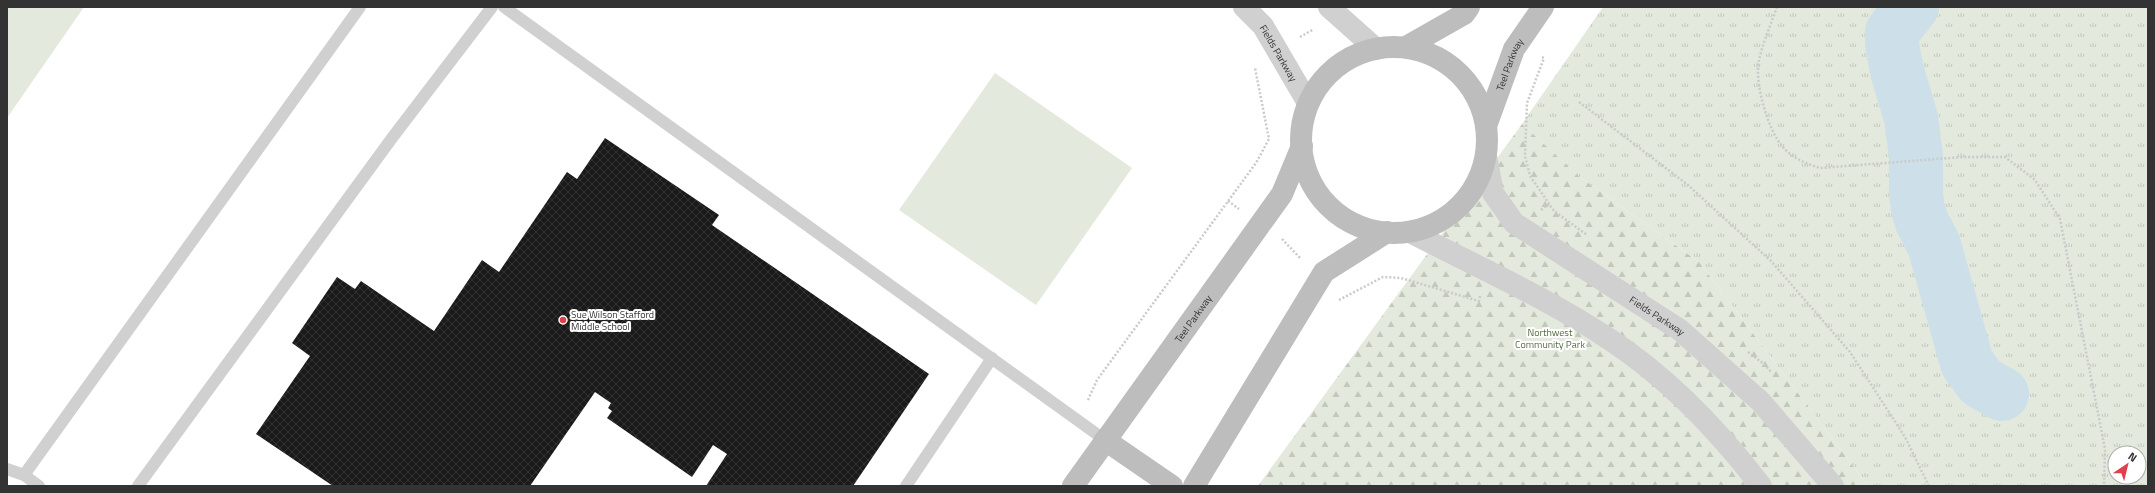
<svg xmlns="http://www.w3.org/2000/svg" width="2155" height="493" font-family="'Titillium Web',sans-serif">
	<defs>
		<pattern id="grass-tufts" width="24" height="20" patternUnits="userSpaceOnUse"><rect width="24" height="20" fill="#e3e9dc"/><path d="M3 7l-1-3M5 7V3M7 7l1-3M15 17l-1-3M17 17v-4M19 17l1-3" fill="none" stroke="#c3c8bd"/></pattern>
		<pattern id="forest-firs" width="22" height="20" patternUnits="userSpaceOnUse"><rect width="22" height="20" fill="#e3e9dc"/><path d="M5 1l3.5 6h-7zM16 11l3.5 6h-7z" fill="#c3c8bd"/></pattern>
		<pattern id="building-cross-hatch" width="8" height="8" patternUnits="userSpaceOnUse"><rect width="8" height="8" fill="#1a1a1a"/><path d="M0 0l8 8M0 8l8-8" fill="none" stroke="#333"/></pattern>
	</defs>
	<rect width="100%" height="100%" fill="#fff"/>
	<path fill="url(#grass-tufts)" fill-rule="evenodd" d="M1603 7H2148V486H1868L1699 262 1580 177 1522 124ZM2115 453H2139V477H2115Z"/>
	<path fill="url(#forest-firs)" d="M1522 124 1580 177 1699 262 1868 486H1258Z"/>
	<path fill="#e3e9dc" d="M7 7H84L7 118Z
		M995 73 1132 168 1036 305 899 210Z"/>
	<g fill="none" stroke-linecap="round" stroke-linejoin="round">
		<path stroke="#cde0ea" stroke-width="54" d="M1912 7 1892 32V45L1897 71 1911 118 1916 156V194L1918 209 1922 222 1934 245 1967 363 1981 382 2002 394"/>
	</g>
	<path fill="url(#building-cross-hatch)" d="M605 138 719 215 712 225 929 374 853 486H706L727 454 713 445 692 477 607 418 612 411 608 408 611 403 595 392 530 486H333L256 434 310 356 292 343 337 277 355 289 361 281 434 331 482 260 499 272 567 172 577 179Z"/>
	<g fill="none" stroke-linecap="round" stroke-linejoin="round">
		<path stroke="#cacaca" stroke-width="2.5" stroke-dasharray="2 2" stroke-linecap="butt" d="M1777 7C1771 24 1763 42 1759 60 1754 82 1768 131 1783 147 1792 158 1807 164 1820 168L1963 157H2005L2035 180 2060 219 2105 449 2104 486
			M1300 37 1314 29
			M1542 57 1544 58 1527 103 1525 156 1530 176 1554 211 1587 235
			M1579 102 1688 185 1771 261 1850 352 1905 437 1929 486
			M1228 201 1239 209
			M1541 210 1549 204
			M1282 239 1301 259
			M1339 300 1383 277 1401 278 1479 301 1480 296
			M1748 352 1764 364 1771 372
			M1088 400 1097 380 1256 163 1269 139 1255 68"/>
		<path stroke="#d0d0d0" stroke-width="12" d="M504 7 1105 440
			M7 469 24 475 360 7
			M24 475 39 486
			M138 486 392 138 492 7
			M906 486 992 358"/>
		<g stroke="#d0d0d0" stroke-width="22">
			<path id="s1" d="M1244 7 1263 26 1308 103"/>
			<path d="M1329 7 1376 49"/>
			<path id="s2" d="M1486 156 1493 193 1514 223 1680 330 1761 402 1833 486"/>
			<path d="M1412 233C1478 267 1547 298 1609 339 1669 378 1718 430 1761 486"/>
		</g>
		<g stroke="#bdbdbd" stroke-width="22">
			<path d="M1406 47 1464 14 1469 7"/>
			<circle cx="1394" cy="140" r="93"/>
			<path id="s3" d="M1486 126 1514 49 1543 7"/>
			<path d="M1105 440 1172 486"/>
			<path id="s4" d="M1073 486 1282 194 1302 146"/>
			<path d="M1194 486 1324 272 1387 232"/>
		</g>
	</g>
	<circle fill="#de404d" stroke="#fff" stroke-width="1.5" cx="563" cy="320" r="4"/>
	<g text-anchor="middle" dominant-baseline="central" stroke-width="4" stroke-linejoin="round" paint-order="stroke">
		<g font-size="10" fill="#333" stroke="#fff">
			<text stroke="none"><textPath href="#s1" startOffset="58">Fields Parkway</textPath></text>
			<text stroke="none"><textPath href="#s3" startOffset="66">Teel Parkway</textPath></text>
			<text stroke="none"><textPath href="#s2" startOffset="245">Fields Parkway</textPath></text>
			<text stroke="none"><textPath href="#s4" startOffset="206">Teel Parkway</textPath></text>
		</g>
		<g font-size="10" fill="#333" stroke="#fff" text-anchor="start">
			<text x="571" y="314">Sue Wilson Stafford<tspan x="571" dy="12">Middle School</tspan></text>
		</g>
		<g font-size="10" fill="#566d41" stroke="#fff">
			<text x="1550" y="332">Northwest<tspan x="1550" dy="12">Community Park</tspan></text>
		</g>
	</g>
	<rect width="2155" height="493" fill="none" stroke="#333333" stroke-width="16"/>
	<g transform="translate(2127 465) rotate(35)"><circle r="19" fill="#ffffff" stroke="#adadad"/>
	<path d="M0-3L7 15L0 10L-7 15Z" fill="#de404d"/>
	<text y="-6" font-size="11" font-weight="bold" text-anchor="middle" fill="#333333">N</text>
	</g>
</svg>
